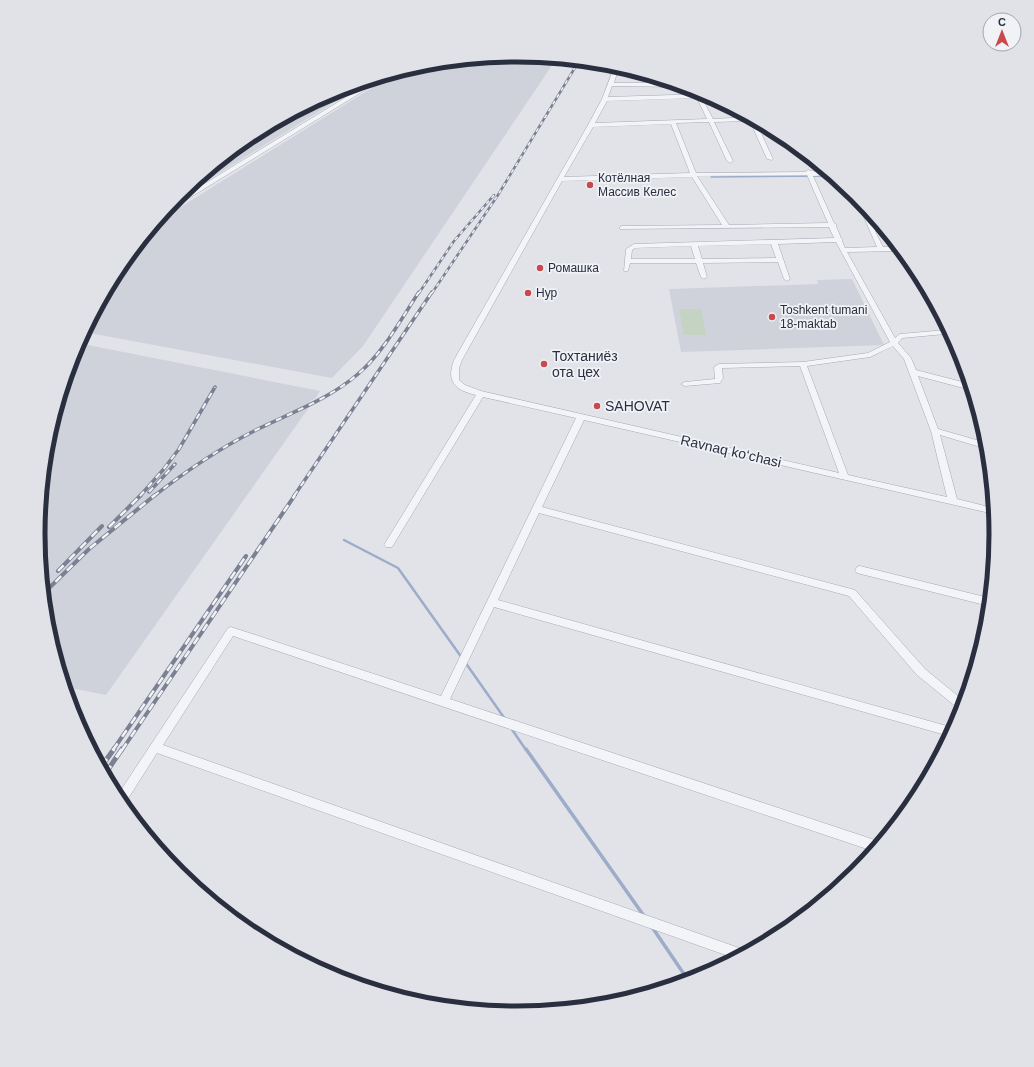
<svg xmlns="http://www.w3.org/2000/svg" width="1034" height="1067" font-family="Helvetica,sans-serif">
	<rect width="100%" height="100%" fill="#e1e3e9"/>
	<path fill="#cfd2db" d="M517 55 557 58 363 346 332 378 84 332 119 267 155 223 399 71 424 64Z
		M377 78 341 98 172 202 178 195 251 135 334 91Z
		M852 279 884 345 681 352 669 289 818 284 817 280Z
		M78 343 320 391 315 399 310 401V406L106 695 65 687 47 627 38 533 47 440Z"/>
	<path fill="#c4d3c2" d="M679 309H701L706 335H684Z"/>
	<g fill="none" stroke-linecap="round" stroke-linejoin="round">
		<path stroke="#9dacc8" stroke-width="1.5" d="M711 177 833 176"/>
		<path stroke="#9dacc8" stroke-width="2.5" d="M344 540 398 568 462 658
			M465 662 505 719
			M511 728 526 750"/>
		<path stroke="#9dacc8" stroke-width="3.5" d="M526 749 644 916
			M652 927 688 980"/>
		<defs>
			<path id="minor" d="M615 65 619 66 614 83H675L681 85 679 87 612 86 608 97 707 94 711 97 702 98 713 119 750 117 755 120 773 159 772 160 767 159 750 121 714 122 733 161 730 163 727 161 709 122 676 123 696 173 805 172 808 170 817 172 811 160 812 159 819 165 823 172H828L832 175 813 176 834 223 837 225 836 226 841 238 843 240 842 241 845 248 877 247 855 197 856 196 865 207 875 227 881 226 884 230 875 231 883 247H899L901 251 847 252 895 338 900 334 946 330 949 331 952 336 945 334 902 338 898 343 911 358 916 370 970 384 971 390 918 376 938 429 987 443V449L940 435 957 499 993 508 994 514 584 420 542 507 855 590 925 669 964 701 962 710 959 709 917 675 849 596 539 513 498 600 954 728 949 736 494 607 450 699 881 842 873 851 233 636 163 745 745 950 746 951 734 958 157 753 124 805 117 796 228 628 231 627 441 696 576 418 483 397 392 547H386L384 545 476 395C455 390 446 382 454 360L588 125 602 99ZM697 98 707 119 595 123 607 101ZM671 124 690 173 564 177 593 127ZM807 175 828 223 729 225 697 176ZM692 177 722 225 622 226 620 227V229L829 227 834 238 634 244 626 249 624 271H628L630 263H696L701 277 704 279 707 277 703 263 778 262 784 279 787 281 790 279 778 244 836 242 890 342 868 353 803 362 719 364 714 367 715 379 685 382 681 384 685 386 720 383 723 378 722 368 800 366 839 473 481 391 465 385 459 380V368L462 360 562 181ZM771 244 776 258 702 259 698 246ZM691 246 695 259H631L632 250 635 248ZM893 346 904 359 931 431 947 497 848 475 807 366 870 357Z
				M391 74 168 211 165 212 170 205 379 77Z
				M860 566 989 598V606L857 573 855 570 857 567Z"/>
		</defs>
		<use href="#minor" stroke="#a6a9b3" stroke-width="1"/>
		<use href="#minor" fill="#f3f4f7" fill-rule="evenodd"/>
		<defs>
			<path id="rail-far3" d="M419 293 454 241 494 195
				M432 293 498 195 579 61"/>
			<path id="rail-far2" d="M149 492 175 464
				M140 496 163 470 179 449 215 387
				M154 496C186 471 220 448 256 430 290 413 328 400 358 374 383 353 401 319 419 292
				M294 496 432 292"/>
			<path id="rail-far1" d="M109 527 141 495
				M58 571 102 526
				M44 593 89 549 155 495
				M113 750 246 556
				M122 750 295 495"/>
			<path id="rail" d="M101 767 114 749
				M105 774 122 749"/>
		</defs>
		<use href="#rail-far3" stroke="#7b8092" stroke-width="2.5"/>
		<use href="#rail-far2" stroke="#7b8092" stroke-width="3.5"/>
		<use href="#rail-far1" stroke="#7b8092" stroke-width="4"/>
		<use href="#rail" stroke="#7b8092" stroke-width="5"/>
		<use href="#rail-far3" stroke="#f0f2f6" stroke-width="1.5" stroke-dasharray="4" stroke-linecap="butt"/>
		<use href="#rail-far2" stroke="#f0f2f6" stroke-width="2" stroke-dasharray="6" stroke-linecap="butt"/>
		<use href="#rail-far1" stroke="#f0f2f6" stroke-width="2.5" stroke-dasharray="8" stroke-linecap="butt"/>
		<use href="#rail" stroke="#f0f2f6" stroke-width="3.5" stroke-dasharray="10" stroke-linecap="butt"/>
	</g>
	<g fill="#c94a4c" stroke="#f0f2f6" stroke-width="1.5">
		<circle cx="590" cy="185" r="4"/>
		<circle cx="540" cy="268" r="4"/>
		<circle cx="528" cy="293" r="4"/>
		<circle cx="772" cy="317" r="4"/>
		<circle cx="544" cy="364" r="4"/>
		<circle cx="597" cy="406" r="4"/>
	</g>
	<g text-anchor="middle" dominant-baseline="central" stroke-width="3.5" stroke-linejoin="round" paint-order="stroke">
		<g font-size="12" fill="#2a2f40" stroke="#f0f2f6" text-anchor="start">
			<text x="598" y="178">Котёлная<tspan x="598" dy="14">Массив Келес</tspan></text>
			<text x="548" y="268">Ромашка</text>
			<text x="536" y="293">Нур</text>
			<text x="780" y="310">Toshkent tumani<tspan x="780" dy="14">18-maktab</tspan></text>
		</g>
		<g font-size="14" fill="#2a2f40" stroke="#f0f2f6" text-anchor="start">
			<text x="552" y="356">Тохтаниёз<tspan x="552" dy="16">ота цех</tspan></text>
			<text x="605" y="406">SAHOVAT</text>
		</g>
		<g font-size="14" fill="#2a2f40" stroke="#f0f2f6">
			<text transform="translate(731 451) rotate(13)">Ravnaq ko‘chasi</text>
		</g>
	</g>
	<path d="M0 0H1034V1067H0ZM45 534a472 472 0 1 1 944 0a472 472 0 1 1-944 0Z" fill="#e0e2e7" fill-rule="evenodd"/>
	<path fill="none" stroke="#2a2f40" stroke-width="5" d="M45 534a472 472 0 1 1 944 0a472 472 0 1 1-944 0Z"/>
	<g transform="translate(1002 32)"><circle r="19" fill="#f0f2f6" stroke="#a1a4ad"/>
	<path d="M0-3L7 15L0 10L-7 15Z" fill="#c94a4c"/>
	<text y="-6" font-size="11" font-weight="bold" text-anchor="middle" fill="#2a2f40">С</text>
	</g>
</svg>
